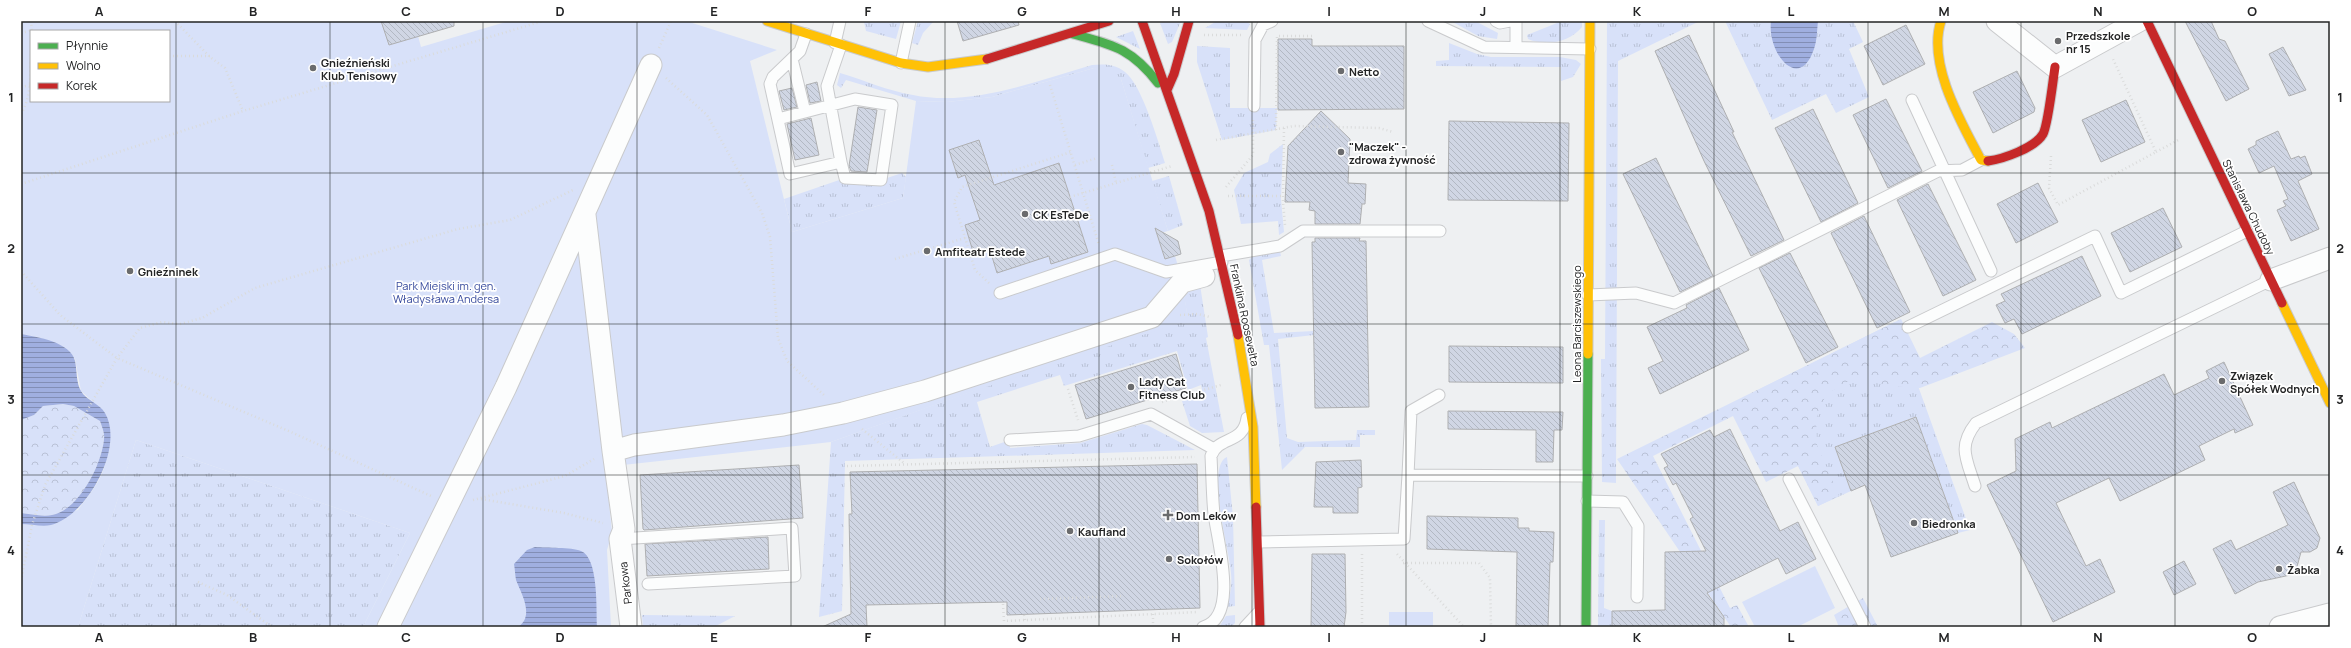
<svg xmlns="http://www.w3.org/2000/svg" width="2351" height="648" font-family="Manrope,sans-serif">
	<defs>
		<pattern id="grass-tufts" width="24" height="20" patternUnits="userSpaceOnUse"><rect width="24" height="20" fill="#d8e1f9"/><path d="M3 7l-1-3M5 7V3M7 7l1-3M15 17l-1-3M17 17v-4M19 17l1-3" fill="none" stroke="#b9c1d5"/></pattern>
		<pattern id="forest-crowns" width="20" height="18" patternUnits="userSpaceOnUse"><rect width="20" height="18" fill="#d8e1f9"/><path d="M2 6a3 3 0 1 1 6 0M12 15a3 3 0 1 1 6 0" fill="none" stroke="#b9c1d5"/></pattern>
		<pattern id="water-rules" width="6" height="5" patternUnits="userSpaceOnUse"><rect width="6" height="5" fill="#a0afe0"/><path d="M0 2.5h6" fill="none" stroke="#828eb5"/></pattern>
		<pattern id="building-back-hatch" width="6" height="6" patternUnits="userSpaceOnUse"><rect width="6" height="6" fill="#d0d6e4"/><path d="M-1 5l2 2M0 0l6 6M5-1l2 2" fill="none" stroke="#b2b8c3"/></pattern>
	</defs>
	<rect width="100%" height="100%" fill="#eef0f2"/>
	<path fill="url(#grass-tufts)" d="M867 21H901L896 39 866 31 864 22Z
		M918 21H934L923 33 918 45 912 43Z
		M1166 21H1181L1172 42 1168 44 1160 23Z
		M1217 21H1246L1250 24 1247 30 1205 28Z
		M1451 21H1475L1498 33 1497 39 1478 36Z
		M1562 21H1582V27C1570 42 1546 47 1528 39L1527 35Z
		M1645 21H1700L1618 61 1616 483 1602 482 1601 359H1605L1607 22Z
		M1725 21H1853L1863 42 1849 49 1869 97 1836 113 1826 94 1772 120Z
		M1133 31 1140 49 1116 37Z
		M1449 43 1477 54 1491 57H1560L1576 60 1581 64 1573 77 1561 81V67L1436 66V61L1449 60Z
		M1197 46 1230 48V108H1277L1276 130 1222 140 1197 62Z
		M1092 65C1104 64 1115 64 1125 72 1142 85 1158 141 1165 163L1148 168 1121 79 1094 68 992 97 947 102 916 101 846 80 841 88 837 85 840 73C864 80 888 91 913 95 971 107 1037 81 1092 65Z
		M1283 144 1281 199 1284 232 1279 235 1278 221 1241 224 1234 190 1244 173 1268 162 1270 154Z
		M902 173 906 177 903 198 792 232 784 199 845 178 881 180Z
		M1169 176 1183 225 1168 231 1152 181Z
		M1280 251 1281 256 1262 260 1274 333 1314 331V335L1278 339 1287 438 1298 442 1356 440 1357 430H1375V435H1360V447H1305L1282 470 1269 345H1264L1249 260 1254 255Z
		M1199 278 1208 337 1206 338 1224 432 1202 433 1190 426 1182 401 1203 394 1201 385 1188 390 1177 351 1064 386 1060 375 977 402 990 447 1010 440V448L1080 443 1142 424 1147 425 1195 450 845 461 842 611 819 617 831 442 1187 314 1182 282Z
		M1895 322 1970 530 1958 533 1915 417 1835 447 1851 491 1818 506 1760 389Z
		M136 440 410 533 363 627H78Z
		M1227 457 1233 517 1235 606 1226 607C1231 595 1232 585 1231 573 1230 553 1205 466 1227 457Z
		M1599 520H1605L1604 608 1612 611V627H1598Z
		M642 615 735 616 714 627H643Z
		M1235 615V623L1231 627H1219L1226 616Z"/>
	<path fill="url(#forest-crowns)" d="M1901 319 1920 358 1992 322 2014 334 2025 348 1920 388 1887 386 1856 377 1826 394 1816 419 1817 445 1839 496 1818 506 1798 466 1766 482 1733 416 1653 456 1730 608 1737 605 1749 627H1731L1617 459Z
		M63 404 74 406 100 421C102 427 105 434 104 439 102 464 79 510 52 515 43 517 31 514 21 513V420L34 415 43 406Z
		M1863 598 1878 627H1839L1834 615Z"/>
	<path fill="#d8e1f9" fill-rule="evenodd" d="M21 21H414L421 47 509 21H686L777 50 750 61 792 232 903 198 916 101 947 102 992 97 1094 68 1111 70 1121 79 1168 231 1157 234 1165 259 1175 256 1182 279 1188 320 974 391 831 442 623 465 606 472 612 533 607 550 611 627H363L410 533 136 440 78 627H21V524L78 510C87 497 99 484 104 468 110 451 106 430 105 413L81 391 75 359 64 347 38 337 21 334ZM31 31H169V101H31Z
		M1815 566 1835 608 1797 627H1755L1742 602Z
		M1389 612H1433V627H1389Z"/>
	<path fill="url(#water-rules)" d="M1771 21H1818C1817 30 1817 41 1814 49 1799 93 1767 53 1771 21Z
		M21 334C37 337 71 342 75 361 77 370 76 383 81 391 86 400 100 404 105 413 125 447 87 516 51 525 42 527 31 524 21 524V513C30 514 43 517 52 515 79 510 102 464 104 439 105 434 102 427 100 421L74 406 63 404 43 406 34 415 21 420Z
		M535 547C547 548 571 547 581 551 599 558 596 610 597 627H518C535 616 521 593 516 580 515 575 515 569 514 564L527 550Z"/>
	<path fill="url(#building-back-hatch)" stroke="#aeafb1" d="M381 21H454V26L389 45Z
		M957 21H1018L1019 25 963 41Z
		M2185 21H2211L2219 39 2225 41 2249 89 2226 101Z
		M1906 25 1925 64 1883 85 1864 46Z
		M1689 35 1734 132H1732L1784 240 1751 256 1704 161 1655 51Z
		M1278 39H1312V46H1404V109L1278 110Z
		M2283 47 2306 90 2289 96 2269 54Z
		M2017 71 2035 108 2034 112 1993 133 1973 92Z
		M817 82 821 101 810 103 806 85Z
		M792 88 797 107 784 110 779 91Z
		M1886 99 1922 171 1888 188 1853 115Z
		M2126 100 2145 142 2101 162 2082 120Z
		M858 107 877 110 867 172 851 171 849 166Z
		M1813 109 1858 203 1821 222 1775 128Z
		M1321 111 1350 139 1348 183 1366 184 1365 204H1362L1360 224H1315V211L1309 210 1310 202H1285L1288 146Z
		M811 118 819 155 795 160 787 124Z
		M1449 121 1569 123 1568 201 1448 200Z
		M2278 131 2291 159 2299 156 2300 158 2305 156 2312 174 2298 181 2319 229 2291 241 2277 210 2286 206 2283 201 2288 199 2274 166 2259 173 2248 149 2256 145V141Z
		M979 140 994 185 1059 163 1088 252 1051 264 1049 256 997 273 990 250 974 255 965 225 980 220 965 175 958 178 949 150Z
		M1656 158 1713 276 1680 292 1623 174Z
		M2038 183 2058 222 2016 243 1997 204Z
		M1928 184 1976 280 1943 296 1897 200Z
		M2163 208 2182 247 2130 272 2111 233Z
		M1864 216 1910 312 1877 328 1831 233Z
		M1155 228 1178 241 1181 254 1165 259Z
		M1315 238H1360L1359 241H1366L1369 407 1315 408 1312 242H1315Z
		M1790 253 1838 347 1806 363 1759 268Z
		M2082 256 2101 296 2022 334 2014 319 2005 323 1996 305 2005 301 2001 294Z
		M1719 288 1749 350 1660 394 1648 368 1663 361 1647 327 1687 308 1686 305Z
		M1449 346 1563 347V383L1449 382Z
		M1176 354 1186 388 1086 419 1075 385Z
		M2224 362 2253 425 2235 433 2234 429 2199 446 2205 460 2120 501 2109 478 2056 503 2086 566 2100 559 2115 592 2053 622 1987 485 2016 471 2015 439 2050 422 2052 428 2164 374 2174 395 2209 378 2206 371Z
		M1448 411 1563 412 1562 430H1554L1553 462H1536V430L1448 429Z
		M1916 417 1958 533 1891 557 1865 485 1851 491 1835 447Z
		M1730 429 1780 531 1798 522 1816 559 1786 574 1778 558 1707 593 1724 617V627H1612V611L1665 610V552L1706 551 1690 519 1693 517 1676 483 1673 485 1664 468 1668 466 1661 454 1710 430 1714 437Z
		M1361 460 1362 487 1358 488V513H1333V507H1314L1316 462Z
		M1197 464 1200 608 1007 615V602L866 605 867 627H822L851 614 849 514H852L850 472Z
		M799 465 803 518 644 530 643 529 640 475Z
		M2294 482 2320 538 2317 548 2310 552H2301L2295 574 2258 582 2235 594 2213 549 2231 540 2236 550 2288 525 2273 492Z
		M1427 516 1518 518V528H1529V531L1554 532 1553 562H1550L1548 627H1516L1517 552 1427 549Z
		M768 537 769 569 647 576 645 544Z
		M1312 554H1345L1346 612 1344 627H1311Z
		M2184 561 2196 584 2174 595 2163 572Z"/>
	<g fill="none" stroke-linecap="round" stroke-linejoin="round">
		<defs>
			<path id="lane" d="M1428 21 1484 47 1590 49
				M1496 21 1500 23 1510 21
				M806 34 800 51 773 77 770 84 790 174 841 162 827 86 841 45
				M835 43 840 21
				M1516 47V21
				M792 59 805 112
				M901 63 910 21
				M1912 100 1991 271
				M1254 106 1255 40 1263 25 1272 21
				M778 119 855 99 892 105 881 180 845 178 841 162
				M1221 256 1280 246 1303 231H1440
				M1000 293 1115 254 1166 272 1222 262
				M1588 295 1636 293 1674 303 1938 171 1962 170 1981 160
				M1908 327 2095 236 2121 293 2247 231
				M1010 440 1079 436 1151 414 1214 449
				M1408 475 1411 411 1439 395
				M1789 479 1865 627
				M1975 486C1967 460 1957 447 1976 423L2271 280
				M1587 501 1623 502 1638 526 1637 597
				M620 539 792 528 795 576 648 584
				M1259 542 1404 539 1408 475 1587 476
				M1203 627C1240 618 1217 539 1214 514 1212 495 1212 475 1211 456 1219 435 1243 445 1247 418
				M1245 627 1258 613"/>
			<path id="street" d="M1997 21 2055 67 2139 21
				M585 215 613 451 624 529 620 539 631 627
				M2271 280 2330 258
				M613 451 634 445 783 425 843 413 925 391 1152 317 1182 282 1204 276
				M388 627 506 387 651 65
				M2280 627 2330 614"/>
			<path id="fast" d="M1073 34C1113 45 1131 48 1158 83
				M1586 627 1588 354"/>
			<path id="slow" d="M767 21 901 63 928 67 987 59
				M1941 21C1927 64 1961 122 1981 160L1988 161
				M2282 303 2330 403
				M1238 335 1253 427 1256 507
				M1588 354 1590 21"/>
			<path id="jam" d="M1142 21 1209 211 1238 335
				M2147 21 2282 303
				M987 59 1109 21
				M1167 90 1174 74 1189 21
				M1988 161C2003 159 2035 148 2043 134 2048 125 2053 80 2055 67
				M1256 507 1260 627"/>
		</defs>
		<use href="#lane" stroke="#c9cacc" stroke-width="13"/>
		<use href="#street" stroke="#c9cacc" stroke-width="23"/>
		<use href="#fast" stroke="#c9cacc" stroke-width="11"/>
		<use href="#slow" stroke="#c9cacc" stroke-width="11"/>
		<use href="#jam" stroke="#c9cacc" stroke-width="11"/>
		<path stroke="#dadbdb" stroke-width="2.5" stroke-dasharray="1 3" stroke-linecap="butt" d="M31 21 32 30
			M175 21 210 57 225 68 243 111
			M21 33 32 30
			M1204 35H1241
			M659 48 671 21
			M169 56H210
			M666 78 707 115 762 213 770 237 778 338 787 361 825 396
			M1050 85 1099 245
			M21 87 31 85
			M21 114C32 96 30 74 31 53
			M1284 128 1283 202 1285 225
			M1276 130 1277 36H1312
			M1216 140 1294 126 1379 128 1393 132
			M2156 152 2180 139
			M2051 156 2049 188 2058 205 2156 152 2113 59
			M1075 165 1097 158
			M1112 165 1116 183
			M21 184 243 111 543 21
			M1226 187 1253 155V120
			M1228 196H1284
			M1070 197 1172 166
			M895 259 965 238
			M21 271 60 315 117 358 291 432 431 496
			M989 283 975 270 954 202 962 187 1071 152
			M1180 315 1198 314 1210 317
			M1068 389 1078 420
			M1162 402 1221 385
			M862 429 905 464
			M847 466 1195 457
			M481 499 564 513 603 523
			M473 500 565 476 594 459
			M1362 554V627
			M1397 554 1464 627
			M1403 563H1479L1490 578 1491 627
			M21 581 32 525 45 485 117 358 140 328 162 322 180 324 202 318 255 288 458 229 510 220 573 190
			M198 582 227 595 272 627
			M1040 599 1123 596
			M1003 604 1004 621 1198 612
			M1153 614V627
			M1024 615 1025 620"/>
		<use href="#lane" stroke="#fcfdfd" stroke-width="11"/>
		<use href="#street" stroke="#fcfdfd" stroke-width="21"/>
		<use href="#fast" stroke="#4caf50" stroke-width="9"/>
		<use href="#slow" stroke="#ffc107" stroke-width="9"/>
		<use href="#jam" stroke="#c62828" stroke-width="9"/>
	</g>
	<path fill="none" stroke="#232425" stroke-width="1" stroke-opacity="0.55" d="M176 21V627M330 21V627M483 21V627M637 21V627M791 21V627M945 21V627M1099 21V627M1252 21V627M1406 21V627M1560 21V627M1714 21V627M1868 21V627M2021 21V627M2175 21V627M21 173H2330M21 324H2330M21 475H2330"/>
	<g fill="#6a6b6d" stroke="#fff" stroke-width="1.5">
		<circle cx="2058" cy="41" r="4"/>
		<circle cx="313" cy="68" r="4"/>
		<circle cx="1341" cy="71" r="4"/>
		<circle cx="1341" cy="152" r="4"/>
		<circle cx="1025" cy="214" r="4"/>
		<circle cx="927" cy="251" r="4"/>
		<circle cx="130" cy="271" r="4"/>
		<circle cx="2222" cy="381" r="4"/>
		<circle cx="1131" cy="387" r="4"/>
		<path d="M1166 509h4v4h4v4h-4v4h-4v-4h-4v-4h4z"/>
		<circle cx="1914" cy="523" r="4"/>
		<circle cx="1070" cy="531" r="4"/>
		<circle cx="1169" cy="559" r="4"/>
		<circle cx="2279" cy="569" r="4"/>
	</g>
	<g text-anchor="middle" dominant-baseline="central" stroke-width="3.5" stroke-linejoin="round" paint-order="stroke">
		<g font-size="11" font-weight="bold" fill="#232425" stroke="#fff" text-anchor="start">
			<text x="2066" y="35">Przedszkole<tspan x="2066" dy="13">nr 15</tspan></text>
			<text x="321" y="62">Gnieźnieński<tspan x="321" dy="13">Klub Tenisowy</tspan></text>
			<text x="1349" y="71">Netto</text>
			<text x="1349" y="146">"Maczek" -<tspan x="1349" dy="13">zdrowa żywność</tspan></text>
			<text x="1033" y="214">CK EsTeDe</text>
			<text x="935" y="251">Amfiteatr Estede</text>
			<text x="138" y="271">Gnieźninek</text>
			<text x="2230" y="375">Związek<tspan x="2230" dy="13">Spółek Wodnych</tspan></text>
			<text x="1139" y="381">Lady Cat<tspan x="1139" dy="13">Fitness Club</tspan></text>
			<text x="1176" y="515">Dom Leków</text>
			<text x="1922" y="523">Biedronka</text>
			<text x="1078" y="531">Kaufland</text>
			<text x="1177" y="559">Sokołów</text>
			<text x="2287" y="569">Żabka</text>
		</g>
		<g font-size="11" fill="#232425" stroke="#fff">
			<text transform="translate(2249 207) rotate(64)">Stanisława Chudoby</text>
			<text transform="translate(1245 315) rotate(78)">Franklina Roosevelta</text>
			<text transform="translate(1576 324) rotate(-90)">Leona Barciszewskiego</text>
			<text transform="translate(625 583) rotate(-97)">Parkowa</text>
		</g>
		<g font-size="11" fill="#374a9d" stroke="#fff">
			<text x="446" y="285">Park Miejski im. gen.<tspan x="446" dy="13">Władysława Andersa</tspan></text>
		</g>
	</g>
	<rect width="2351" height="648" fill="none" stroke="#ffffff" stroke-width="44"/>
	<rect x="30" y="30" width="140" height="72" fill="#ffffff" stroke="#a7a7a8"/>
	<rect x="38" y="43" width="20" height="6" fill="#4caf50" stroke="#a7a7a8"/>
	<text x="66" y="50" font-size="12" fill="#232425">Płynnie</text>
	<rect x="38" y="63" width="20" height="6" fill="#ffc107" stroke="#a7a7a8"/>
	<text x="66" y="70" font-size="12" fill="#232425">Wolno</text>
	<rect x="38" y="83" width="20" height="6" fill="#c62828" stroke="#a7a7a8"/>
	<text x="66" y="90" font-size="12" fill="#232425">Korek</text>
	<rect x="22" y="22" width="2307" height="604" fill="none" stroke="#232425" stroke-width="1.5"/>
	<g font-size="13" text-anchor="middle" font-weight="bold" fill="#232425">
		<text x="99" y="16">A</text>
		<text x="253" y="16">B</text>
		<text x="406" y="16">C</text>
		<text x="560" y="16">D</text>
		<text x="714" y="16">E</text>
		<text x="868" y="16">F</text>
		<text x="1022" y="16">G</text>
		<text x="1176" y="16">H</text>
		<text x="1329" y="16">I</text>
		<text x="1483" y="16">J</text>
		<text x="1637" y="16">K</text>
		<text x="1791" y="16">L</text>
		<text x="1944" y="16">M</text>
		<text x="2098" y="16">N</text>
		<text x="2252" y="16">O</text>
		<text x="11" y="102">1</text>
		<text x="2340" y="102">1</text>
		<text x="11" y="253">2</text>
		<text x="2340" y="253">2</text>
		<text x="11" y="404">3</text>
		<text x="2340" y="404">3</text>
		<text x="11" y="555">4</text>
		<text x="2340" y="555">4</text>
		<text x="99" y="642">A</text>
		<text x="253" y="642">B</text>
		<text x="406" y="642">C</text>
		<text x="560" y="642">D</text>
		<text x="714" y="642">E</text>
		<text x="868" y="642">F</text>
		<text x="1022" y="642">G</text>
		<text x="1176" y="642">H</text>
		<text x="1329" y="642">I</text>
		<text x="1483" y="642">J</text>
		<text x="1637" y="642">K</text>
		<text x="1791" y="642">L</text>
		<text x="1944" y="642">M</text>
		<text x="2098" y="642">N</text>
		<text x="2252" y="642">O</text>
	</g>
</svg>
